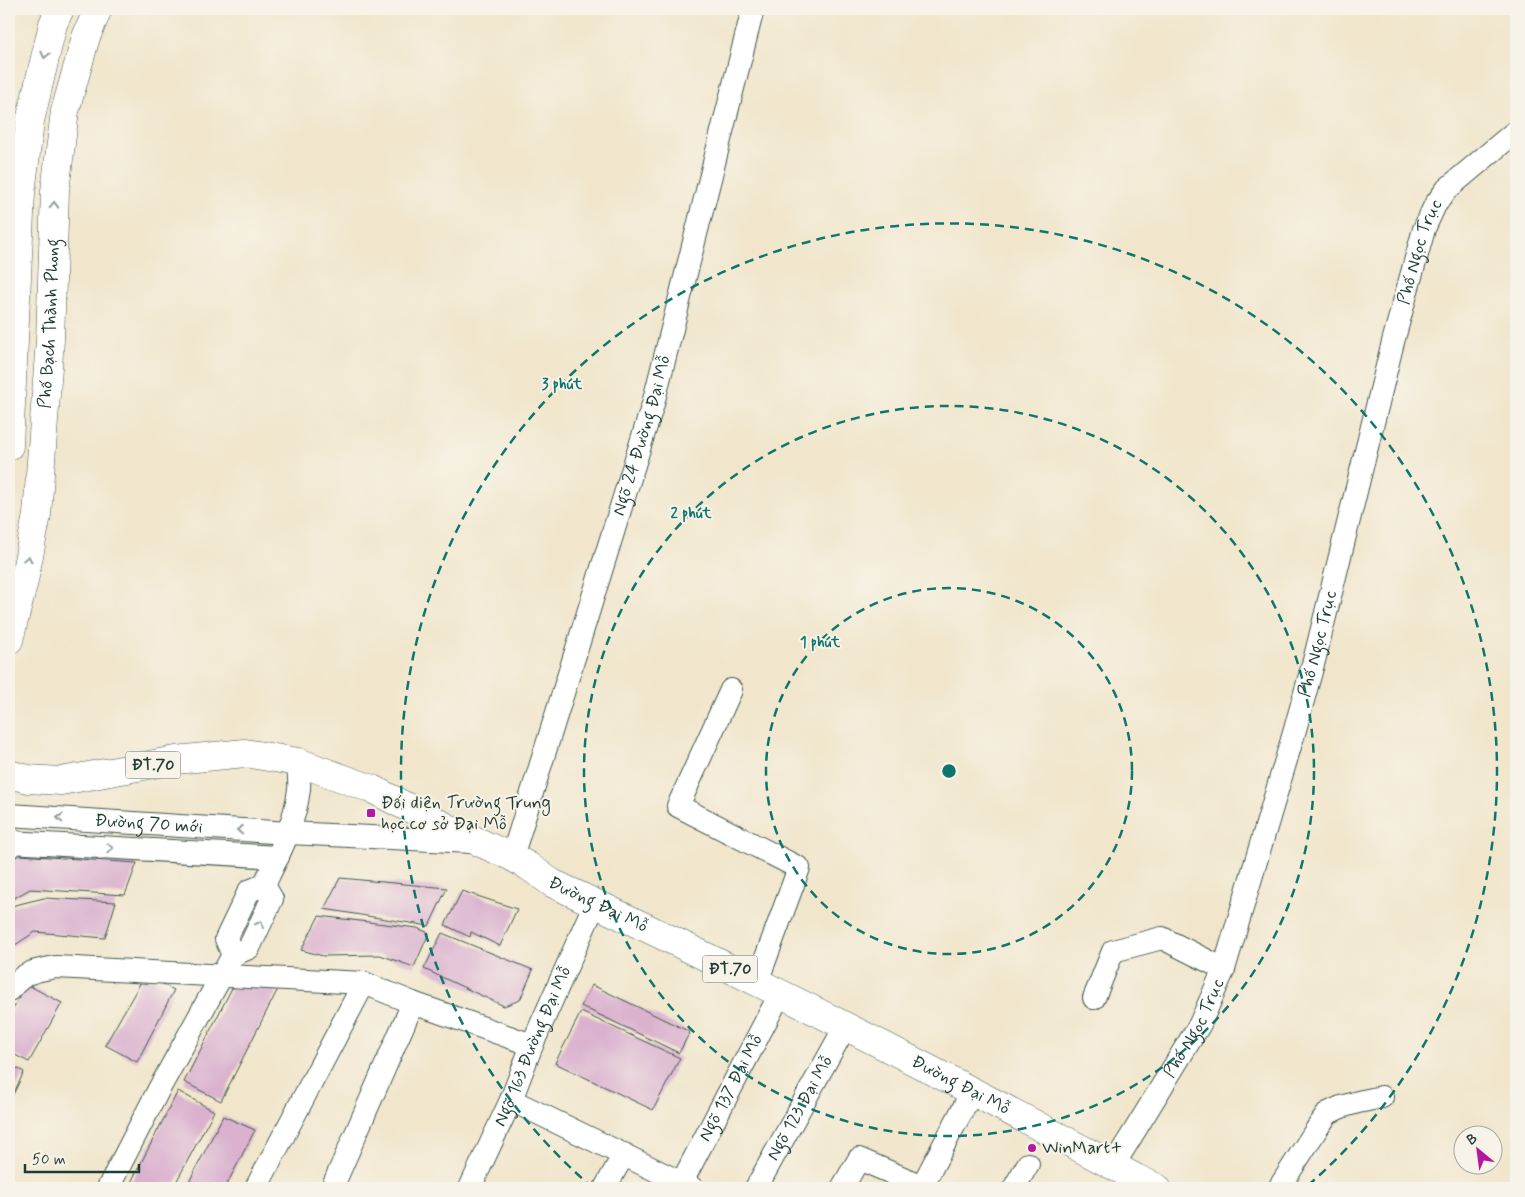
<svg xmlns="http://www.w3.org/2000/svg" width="1525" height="1197" font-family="Mynerve,sans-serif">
	<rect width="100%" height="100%" fill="#f7f3e8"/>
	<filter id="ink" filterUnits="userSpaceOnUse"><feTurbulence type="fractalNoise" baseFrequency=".02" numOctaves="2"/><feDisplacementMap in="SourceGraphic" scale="10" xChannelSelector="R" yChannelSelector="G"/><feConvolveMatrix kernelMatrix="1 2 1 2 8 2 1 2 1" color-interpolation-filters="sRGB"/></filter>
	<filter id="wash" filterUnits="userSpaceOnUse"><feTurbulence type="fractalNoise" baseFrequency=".0096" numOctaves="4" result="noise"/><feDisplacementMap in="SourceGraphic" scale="20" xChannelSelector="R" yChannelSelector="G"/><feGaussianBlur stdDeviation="1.12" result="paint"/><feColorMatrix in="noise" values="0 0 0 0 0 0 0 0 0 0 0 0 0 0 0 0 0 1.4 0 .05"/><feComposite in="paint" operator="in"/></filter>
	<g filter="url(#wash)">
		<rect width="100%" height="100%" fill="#f1e6cc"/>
		<g id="blocks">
			<path fill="#dab2cf" d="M20 855 137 863 125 895 30 889 9 901V860Z
				M340 878 447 888 429 926 324 909Z
				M462 891 517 909 500 946 471 932 470 937 445 925Z
				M44 898 116 902 105 938 35 932 9 949V909L15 905Z
				M319 916 417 928 429 933 414 967 380 955 323 956 301 950Z
				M442 933 533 970 520 1000 504 1006 424 969Z
				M145 975 174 990 137 1062 105 1045Z
				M281 983 221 1101 184 1082 232 988Z
				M26 984 62 1003 29 1062 9 1052V1017Z
				M592 985 690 1032 679 1053 581 1006Z
				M581 1012 680 1058 653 1110 555 1063Z
				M9 1064 24 1072 9 1103Z
				M178 1091 214 1111 173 1188H128Z
				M223 1116 255 1130 225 1188H186Z"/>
		</g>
	</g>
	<g filter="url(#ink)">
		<use href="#blocks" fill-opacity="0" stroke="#3e564b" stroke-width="1"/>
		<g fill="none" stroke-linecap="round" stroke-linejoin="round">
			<defs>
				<g id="minor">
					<path d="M731 690 678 806 799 868 757 982"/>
					<path id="s1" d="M9 815 289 833 472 842"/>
					<path d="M9 842 278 857"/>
					<path id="s2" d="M512 857 653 404 753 9"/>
					<path d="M233 955 226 939 249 891 264 885C279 854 295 824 299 789 300 781 298 771 298 762"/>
					<path d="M9 990C25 972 32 971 56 967L364 983 413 1003 532 1045"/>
					<path d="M1094 998 1113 951 1162 938 1224 969"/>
					<path d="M511 1100 692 1188"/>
					<path id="s3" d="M1113 1166 1200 1024 1224 969 1294 733 1315 657 1393 342 1424 229 1435 205 1447 189 1516 131"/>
					<path id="s4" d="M682 1182 780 994"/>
					<path d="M108 1188 159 1089 233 955 249 948 272 899 264 885"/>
					<path d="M256 1188 364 983"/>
					<path d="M332 1188 413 1003"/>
					<path id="s5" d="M470 1188 511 1100 532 1045 595 903"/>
					<path d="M605 1188 624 1154"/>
					<path id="s6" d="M756 1188 845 1027"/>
					<path d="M842 1188 859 1159 922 1186"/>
					<path d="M921 1188 972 1092"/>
					<path d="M1014 1188 1028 1164"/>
					<path d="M1279 1188 1316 1130 1328 1113 1341 1107 1358 1102 1382 1097"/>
				</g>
				<g id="major">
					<path d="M9 446 21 193 30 121 53 24 60 9"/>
					<path id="s7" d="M9 640 24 581 37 515 50 340 55 191 65 111 86 37 98 9"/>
					<path id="s8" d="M9 774 28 779 61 781 176 760 245 753 298 762 372 789 452 830 512 857 528 866 552 883C749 975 944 1075 1136 1178L1157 1188"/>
					<path d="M9 843 10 842"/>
				</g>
			</defs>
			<use href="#minor" stroke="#3e564b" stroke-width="24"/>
			<use href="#major" stroke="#3e564b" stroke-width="29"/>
			<use href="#minor" stroke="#fff" stroke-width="22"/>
			<use href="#major" stroke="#fff" stroke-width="28"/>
		</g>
		<defs><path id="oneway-chevron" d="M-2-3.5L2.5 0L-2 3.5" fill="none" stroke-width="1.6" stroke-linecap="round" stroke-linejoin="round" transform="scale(1.25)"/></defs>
		<g stroke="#8f9e9a">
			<use href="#oneway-chevron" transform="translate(45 55) rotate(103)"/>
			<use href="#oneway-chevron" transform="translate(54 205) rotate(-88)"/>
			<use href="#oneway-chevron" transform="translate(28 559) rotate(-79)"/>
			<use href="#oneway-chevron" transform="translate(60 818) rotate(-176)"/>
			<use href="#oneway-chevron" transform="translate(240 830) rotate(-176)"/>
			<use href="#oneway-chevron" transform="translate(110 848) rotate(3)"/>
			<use href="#oneway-chevron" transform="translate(260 924) rotate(-65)"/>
		</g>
	</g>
	<g fill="none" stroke="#0f766e" stroke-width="2.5" stroke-dasharray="9 6">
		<circle cx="949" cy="771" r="183"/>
		<circle cx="949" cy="771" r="365"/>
		<path d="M593 1188A548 548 0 1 1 1305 1188"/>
	</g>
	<g fill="#b5179e" stroke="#f7f3e8" stroke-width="2">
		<rect x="366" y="808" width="10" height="10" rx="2.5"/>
		<circle cx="1032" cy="1148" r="5"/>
	</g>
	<g text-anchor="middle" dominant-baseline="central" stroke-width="4" stroke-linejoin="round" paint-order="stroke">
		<g fill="#f7f3e8" stroke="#60746a" stroke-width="1">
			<rect x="125.5" y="751.5" width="55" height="27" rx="4"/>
			<rect x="702.5" y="955.5" width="55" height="27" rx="4"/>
		</g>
		<g font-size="16" font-weight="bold" fill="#1f3d34">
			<text x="153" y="765">ĐT.70</text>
			<text x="730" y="969">ĐT.70</text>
		</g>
		<g font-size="18" fill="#1f3d34" stroke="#f7f3e8">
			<text stroke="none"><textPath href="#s3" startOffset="970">Phố Ngọc Trục</textPath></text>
			<text stroke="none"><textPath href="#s7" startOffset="320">Phố Bạch Thành Phong</textPath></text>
			<text stroke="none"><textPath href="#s2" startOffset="441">Ngõ 24 Đường Đại Mỗ</textPath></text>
			<text stroke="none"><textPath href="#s3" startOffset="565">Phố Ngọc Trục</textPath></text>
			<text stroke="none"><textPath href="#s1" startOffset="140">Đường 70 mới</textPath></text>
			<text stroke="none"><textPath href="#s8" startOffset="626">Đường Đại Mỗ</textPath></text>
			<text stroke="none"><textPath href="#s3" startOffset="160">Phố Ngọc Trục</textPath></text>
			<text stroke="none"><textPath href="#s5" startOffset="155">Ngõ 163 Đường Đại Mỗ</textPath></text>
			<text stroke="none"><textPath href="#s8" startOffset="1031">Đường Đại Mỗ</textPath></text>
			<text stroke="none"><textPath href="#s4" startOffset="106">Ngõ 137 Đại Mỗ</textPath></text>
			<text stroke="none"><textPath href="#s6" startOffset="91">Ngõ 123 Đại Mỗ</textPath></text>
		</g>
		<g font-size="18" fill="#1f3d34" stroke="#f7f3e8" text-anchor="start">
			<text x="381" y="803">Đối diện Trường Trung<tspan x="381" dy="21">học cơ sở Đại Mỗ</tspan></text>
			<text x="1042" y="1148">WinMart+</text>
		</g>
	</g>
	<circle cx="949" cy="771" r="8" fill="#0f766e" stroke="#f7f3e8" stroke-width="2.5"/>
	<g font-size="15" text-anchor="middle" font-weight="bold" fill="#0f766e" stroke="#f7f3e8" stroke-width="4" stroke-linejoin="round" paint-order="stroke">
		<text x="562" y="389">3 phút</text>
		<text x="691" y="518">2 phút</text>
		<text x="820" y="647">1 phút</text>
	</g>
	<rect width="1525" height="1197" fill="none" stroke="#f7f3e8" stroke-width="30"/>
	<g transform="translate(1478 1150) rotate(331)"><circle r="24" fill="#f7f3e8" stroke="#a1aaa0"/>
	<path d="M0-4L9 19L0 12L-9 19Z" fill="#b5179e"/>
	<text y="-8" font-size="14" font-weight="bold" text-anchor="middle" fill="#1f3d34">B</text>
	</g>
	<path d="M25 1164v8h114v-8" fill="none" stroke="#1f3d34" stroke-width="2.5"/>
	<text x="32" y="1164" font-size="15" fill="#1f3d34" stroke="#f7f3e8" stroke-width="4" paint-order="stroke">50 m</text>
</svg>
